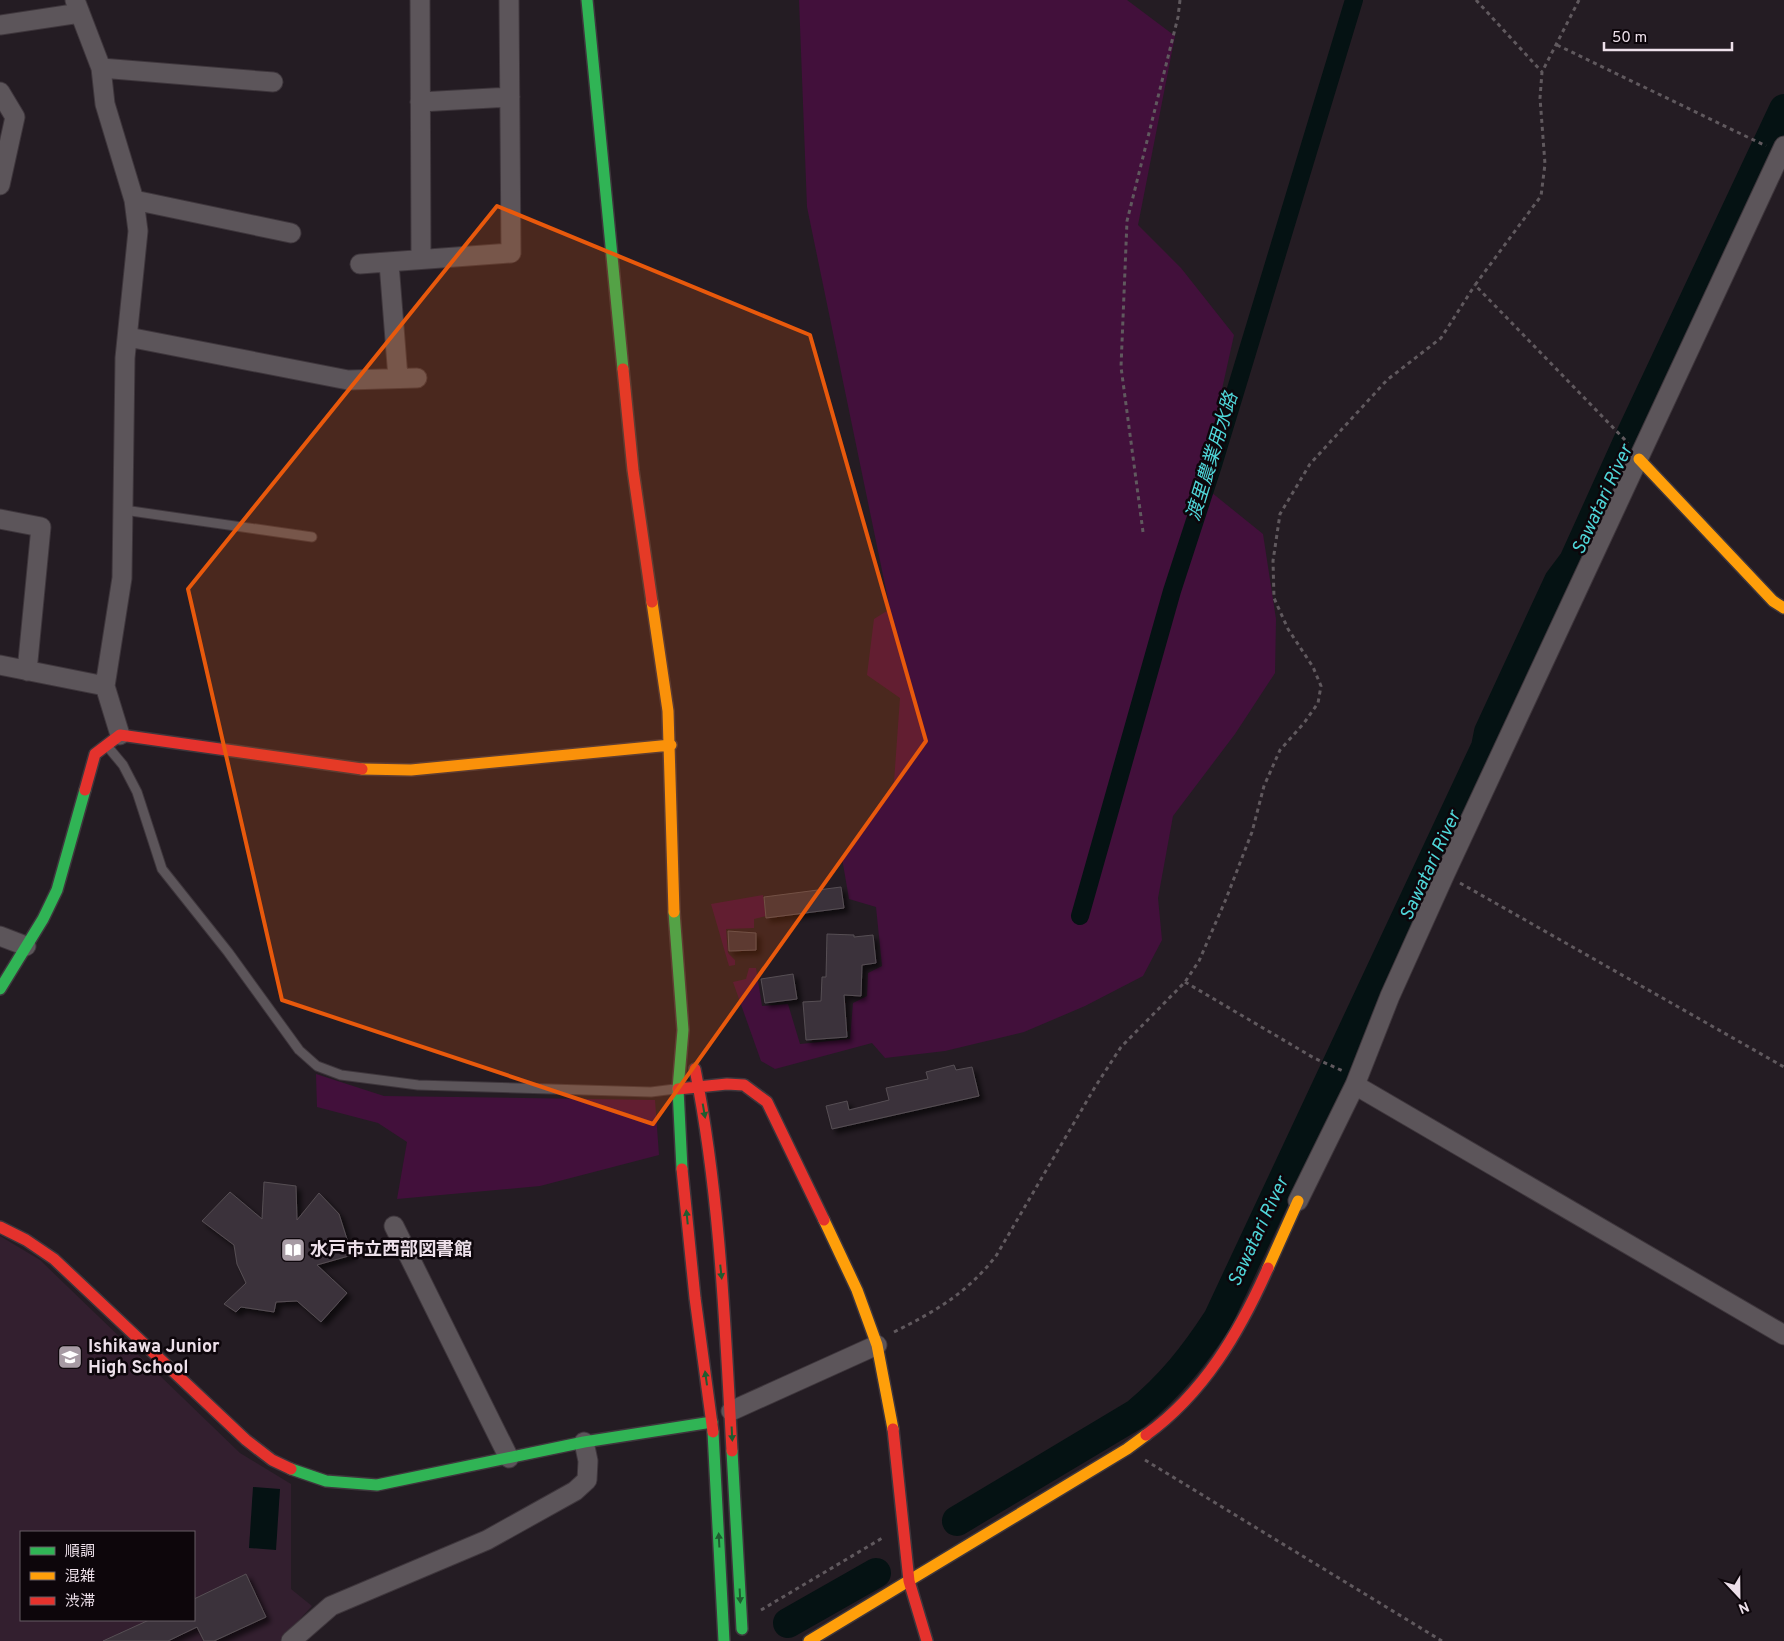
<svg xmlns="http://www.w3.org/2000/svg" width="1784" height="1641" font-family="Overpass,'Noto Sans JP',sans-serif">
	<defs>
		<filter id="shadow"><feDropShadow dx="4.5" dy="4.5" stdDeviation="2.5" flood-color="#0009"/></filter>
	</defs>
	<rect width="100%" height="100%" fill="#241c23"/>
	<path fill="#331f2f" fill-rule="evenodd" d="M0 1236 40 1260 240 1453 291 1484V1589L312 1606 280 1641H0ZM21 1532H194V1620H21Z"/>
	<path fill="#42103b" d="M799 0H1127L1175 36 1138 225 1181 268 1234 335 1201 484 1263 534 1276 619 1275 673 1235 734 1173 816 1158 898 1162 940 1143 976 1085 1006 1024 1032 945 1051 885 1058 872 1043 775 1069 761 1061 733 982 746 979 749 968H756L762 1006 788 1004 800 1044 850 1039 853 1003 867 996 868 973 882 966 876 907 849 899 842 858 894 782 900 698 867 675 874 619 890 609 807 207Z
		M763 895 766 916 754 919V928L726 929 728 953 735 960V965L729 966 711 904Z
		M316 1074 384 1096 655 1100 659 1155 540 1186 397 1199 407 1142 378 1123 317 1107Z"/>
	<path fill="#051213" d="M253 1487 280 1489 276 1550 249 1548Z"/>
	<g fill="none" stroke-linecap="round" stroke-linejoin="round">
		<path stroke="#051213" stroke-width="18" d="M1080 916 1172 591 1213 465 1354 0"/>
		<path stroke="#051213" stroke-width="30" d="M957 1521 1136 1414C1171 1385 1194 1356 1218 1319L1486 747 1489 732 1559 581 1574 561 1631 435 1784 109
			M788 1623 876 1573"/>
	</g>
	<path fill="#3b333a" stroke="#564e54" filter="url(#shadow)" d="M841 887 844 908 766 918 764 897Z
		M728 931 756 933V950L729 951Z
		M827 934 854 935V937L873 935 876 963 862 965 861 996 844 995 847 1037 806 1040 803 1002 821 1001 822 977H826Z
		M793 974 797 999 765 1003 761 979Z
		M954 1065 956 1070 972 1067 979 1096 832 1129 826 1106 847 1101 849 1110 889 1100 886 1088 928 1079 926 1072Z
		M264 1182 296 1186 297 1220 319 1193 339 1214 352 1255 317 1265 347 1293 321 1322 297 1301 276 1302 274 1312 241 1307 236 1312 224 1304 246 1283 237 1264 234 1245 202 1221 230 1192 262 1219Z
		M246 1574 266 1617 214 1641H204L197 1627 168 1641H103L149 1620H194V1599Z"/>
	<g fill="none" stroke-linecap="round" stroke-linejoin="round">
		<defs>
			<path id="lane" d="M124 510 312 537
				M108 747 123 765 137 792 162 869 228 952 299 1050 317 1066 341 1075 418 1085 651 1092 675 1089"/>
			<path id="street" d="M75 0 101 68 105 104 134 200 138 231 125 358 122 578 105 686 120 735
				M420 0 421 259
				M0 25 80 13
				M101 68 273 82
				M0 92 15 117 0 185
				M420 102 510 97
				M134 200 291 233
				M389 263 398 378
				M360 264 511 253 509 0
				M128 337 348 380 417 378
				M0 519 41 527 27 671
				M0 665 105 686
				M0 936 26 946
				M1355 1085 1784 1335
				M1298 1201 1355 1085 1390 996 1445 874 1784 146
				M394 1226 509 1458
				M731 1411 877 1345
				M291 1641 331 1606 487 1540 575 1491 587 1480 588 1461 584 1442"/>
			<path id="fast" d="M587 0 623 369
				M674 912 683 1030 678 1089 682 1169
				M0 989 43 919 57 890 85 790
				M713 1432 724 1641
				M732 1451 742 1629
				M291 1469 326 1481 377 1485 584 1442 712 1422"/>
			<path id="slow" d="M1639 459 1773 601 1784 608
				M652 602 668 711 674 912
				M362 769 411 770 671 745
				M824 1220 857 1290 877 1345 893 1429
				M1268 1268 1298 1201
				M809 1641 1127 1449 1146 1435"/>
			<path id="jam" d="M623 369 633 470 652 602
				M85 790 95 754 120 735 362 769
				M695 1069C720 1195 725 1324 732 1451
				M678 1089 727 1084 744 1085 767 1102 824 1220
				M682 1169 695 1298 713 1432
				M0 1227 26 1240 54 1259 246 1440 272 1460 291 1469
				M893 1429 909 1581 927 1641
				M1146 1435C1204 1393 1239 1333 1268 1268"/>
		</defs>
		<use href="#lane" stroke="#3e363c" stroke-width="11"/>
		<use href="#street" stroke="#3e363c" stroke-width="21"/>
		<use href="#fast" stroke="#3e363c" stroke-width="14"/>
		<use href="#slow" stroke="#3e363c" stroke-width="14"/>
		<use href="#jam" stroke="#3e363c" stroke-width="14"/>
		<path stroke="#60595e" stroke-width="3" stroke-dasharray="4 4" stroke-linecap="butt" d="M1476 0 1542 72
			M1579 0 1542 72 1540 98 1545 164 1541 196 1475 285 1628 443
			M1557 45 1766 146
			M1143 532 1121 367 1127 221 1178 17 1180 0
			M1460 883 1784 1067
			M1185 982 1314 1058 1343 1071
			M894 1332C936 1311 967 1293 996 1256L1095 1087 1121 1047 1185 982 1199 961 1226 899 1252 832 1264 786 1280 750 1304 723 1318 703 1321 686 1313 667 1288 629 1274 598 1273 561 1280 514 1310 464 1387 380 1441 338 1475 285
			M1145 1460 1442 1641
			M761 1610 884 1537"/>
		<use href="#lane" stroke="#5c555a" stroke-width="9"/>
		<use href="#street" stroke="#5c555a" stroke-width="19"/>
		<use href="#fast" stroke="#30b455" stroke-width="11"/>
		<use href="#slow" stroke="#ff9f0a" stroke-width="11"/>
		<use href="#jam" stroke="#e5322d" stroke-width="11"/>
	</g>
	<defs><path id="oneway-solid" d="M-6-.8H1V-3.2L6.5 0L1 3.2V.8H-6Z" transform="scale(1.25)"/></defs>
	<g fill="#1e5d30">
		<use href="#oneway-solid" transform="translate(704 1111) rotate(80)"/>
		<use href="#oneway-solid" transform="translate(687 1217) rotate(-96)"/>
		<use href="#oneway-solid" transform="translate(721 1272) rotate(84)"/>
		<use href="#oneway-solid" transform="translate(706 1378) rotate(-98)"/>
		<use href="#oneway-solid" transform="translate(732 1434) rotate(87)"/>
		<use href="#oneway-solid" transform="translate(719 1540) rotate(-93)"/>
		<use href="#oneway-solid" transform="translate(740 1596) rotate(87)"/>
	</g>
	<path fill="#e8590c" fill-opacity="0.2" stroke="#e8590c" stroke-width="4" stroke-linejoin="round" d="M497 206 810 335 926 741 653 1124 282 1000 188 589Z"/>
	<defs>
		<symbol id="library-square" viewBox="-11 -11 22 22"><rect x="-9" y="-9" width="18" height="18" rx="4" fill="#a79ba4" stroke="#0d060b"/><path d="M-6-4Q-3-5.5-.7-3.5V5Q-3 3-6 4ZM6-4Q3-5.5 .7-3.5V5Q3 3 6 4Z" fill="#fff"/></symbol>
		<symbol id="school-square" viewBox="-11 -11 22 22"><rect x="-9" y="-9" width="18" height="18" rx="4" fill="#a79ba4" stroke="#0d060b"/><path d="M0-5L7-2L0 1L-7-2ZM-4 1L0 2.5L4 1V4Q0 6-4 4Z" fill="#fff"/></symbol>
	</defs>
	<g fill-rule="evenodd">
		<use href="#library-square" x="279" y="1236" width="28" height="28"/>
		<use href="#school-square" x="56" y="1343" width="28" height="28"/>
	</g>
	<g text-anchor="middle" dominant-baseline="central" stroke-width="5" stroke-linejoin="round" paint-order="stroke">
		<g font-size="18" font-weight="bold" fill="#ede0ea" stroke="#0d060b" text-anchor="start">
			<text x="310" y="1250">水戸市立西部図書館</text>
			<text x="88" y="1347">Ishikawa Junior<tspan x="88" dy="21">High School</tspan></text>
		</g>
		<g font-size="19" font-style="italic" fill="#4fd5d8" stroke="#0d060b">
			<text transform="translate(1213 457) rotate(-73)">渡里農業用水路</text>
			<text transform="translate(1603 500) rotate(-65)">Sawatari River</text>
			<text transform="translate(1431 866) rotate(-65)">Sawatari River</text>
			<text transform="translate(1259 1232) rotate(-65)">Sawatari River</text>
		</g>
	</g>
	<rect x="20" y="1531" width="175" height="90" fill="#0d060b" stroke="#675d64"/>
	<rect x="30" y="1547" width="25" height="8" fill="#30b455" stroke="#675d64"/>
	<text x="65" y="1556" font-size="15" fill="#ede0ea">順調</text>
	<rect x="30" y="1572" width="25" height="8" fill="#ff9f0a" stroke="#675d64"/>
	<text x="65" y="1581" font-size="15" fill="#ede0ea">混雑</text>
	<rect x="30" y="1597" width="25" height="8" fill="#e5322d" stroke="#675d64"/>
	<text x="65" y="1606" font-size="15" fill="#ede0ea">渋滞</text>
	<g transform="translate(1739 1596) rotate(158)" stroke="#0d060b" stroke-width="4" paint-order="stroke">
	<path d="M0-4L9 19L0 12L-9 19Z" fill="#ede0ea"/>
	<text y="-8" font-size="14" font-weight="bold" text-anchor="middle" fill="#ede0ea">N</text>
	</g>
	<path d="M1604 42v8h128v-8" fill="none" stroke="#ede0ea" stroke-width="2.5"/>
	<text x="1612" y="42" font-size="15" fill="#ede0ea" stroke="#0d060b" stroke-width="4" paint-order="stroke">50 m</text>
</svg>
